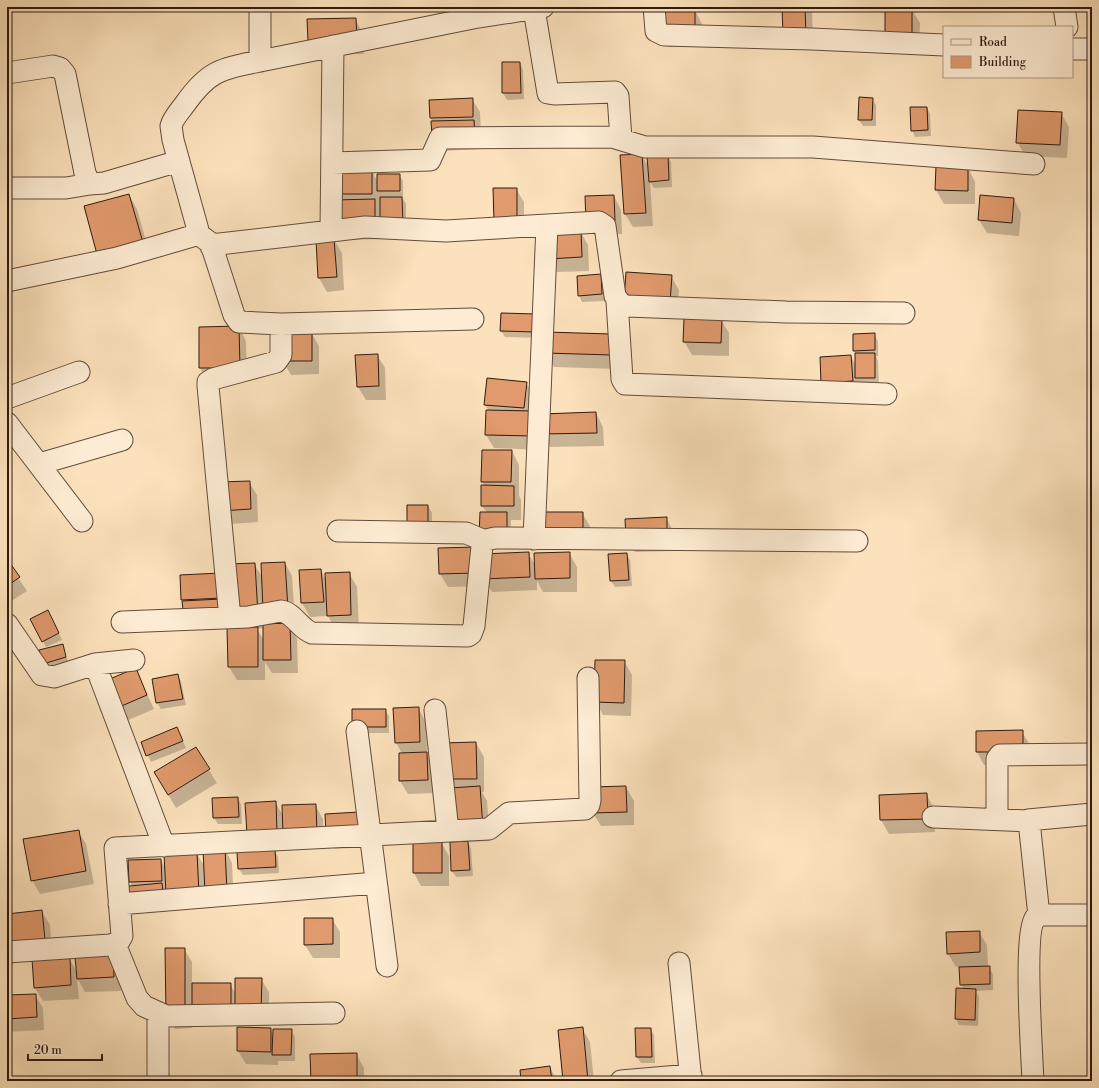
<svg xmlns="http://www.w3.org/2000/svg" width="1099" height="1088" font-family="'Libre Bodoni',serif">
	<rect width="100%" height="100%" fill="#fce2bc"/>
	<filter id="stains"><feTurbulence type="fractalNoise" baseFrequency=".005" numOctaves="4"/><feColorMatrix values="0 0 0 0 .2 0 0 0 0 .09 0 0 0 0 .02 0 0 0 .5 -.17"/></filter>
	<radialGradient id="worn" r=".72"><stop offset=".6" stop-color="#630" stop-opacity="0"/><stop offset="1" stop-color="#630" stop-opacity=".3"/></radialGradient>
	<path fill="#0003" fill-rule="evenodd" d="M783 7H810L812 10 813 48Z
		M695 10 702 24 703 47H668L661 33Z
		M912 10 920 23 919 49H894Z
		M355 19 363 33 364 54 317 55Z
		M503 63H520L523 70 524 99 507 100 503 93Z
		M472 99 480 112 482 149 440 151 431 118Z
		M872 99 876 105V126H863L859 120Z
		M927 108 930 114 931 136 915 137 912 130Z
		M1061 113 1069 127 1067 158 1025 156 1018 143Z
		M642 155 649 168 667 155 671 162 672 187 654 188 650 182 653 226 633 227 625 214Z
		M937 167 968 168 975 182V204H944L936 190Z
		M372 171 378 182 399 175 403 181V197H402L406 204V231L382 226V239L344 240 335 194Z
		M516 189 524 202V235L495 222Z
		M129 195 137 209 151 259 107 271 99 258Z
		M614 196 621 210 622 234 594 235 587 221Z
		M1014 199 1021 213 1019 236 987 233 979 220Z
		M580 231 588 245 589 271 557 272 549 258Z
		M334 240 342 253 344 290 327 292 319 278 317 241Z
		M600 275 604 282 605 301 582 302 579 295Z
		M671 276 679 290 677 316 633 314Z
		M535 315 539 338 505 337 501 331Z
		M721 320 729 333V356L692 355 684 341Z
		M239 327 246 341 247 381H208L200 368Z
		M311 332 319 346V374L291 375 283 361Z
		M874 334 878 341V356H876L878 361 879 385 830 396 851 356 856 366V355L854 351Z
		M610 335 618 369 554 367 546 353Z
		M377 355 385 368 386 400H366L358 387Z
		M526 383 534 396 540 450 494 448 486 435 489 411 485 405Z
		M596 413 603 427 604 446 550 447 543 434Z
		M512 451 519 465V495L521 500V520H511L510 542 482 506 485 486 482 482Z
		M249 482 257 495 258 522 229 524 221 510Z
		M428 506 432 513V533H412Z
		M582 513 590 526V549H552L544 536Z
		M666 518 674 532V551L635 552 627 539Z
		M528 553 535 565 569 553 577 567V592H543L537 581V590L492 592 483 577 484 586 448 587 440 574Z
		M626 554 630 560 632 586 615 587 611 581Z
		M7 561 27 591 7 604Z
		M285 563 292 576 295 622H288L297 638 298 673H272L265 662V680H237L229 667 254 564 263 578ZM264 609 273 624 265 625ZM264 628V640L257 629Z
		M321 570 326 580 349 573 357 587 359 628 335 629 328 616 310 617 302 603 300 571Z
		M220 574 229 611 184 602 182 599Z
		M51 618 62 640 46 647 43 641Z
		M62 645 69 664 47 670 44 663Z
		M624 661 632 675 631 716 603 715 595 701Z
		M136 670 154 709 126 721 107 681Z
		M178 675 181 682 186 705 161 709 157 703 153 680Z
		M418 708 426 722 427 754 435 767V793L408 794 400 781 402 754 396 742Z
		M385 710 389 716V733H357Z
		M1022 732 1030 745V765H984L977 752Z
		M180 735 186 748 151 762 142 743Z
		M476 743 484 757V792H482L487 801 490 841 468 842 471 849 473 876 456 877 452 871 461 843 454 829 444 779Z
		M209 770 217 783 176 808 163 786Z
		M626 787 634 801V825L601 826 593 813Z
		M926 794 934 808 935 832 889 834 881 820 880 796Z
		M238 798 241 805 242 824H218L214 818 213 799Z
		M275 802 284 817 315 805 323 819 324 846 256 848Z
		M78 831 86 844 94 884 40 894 32 880Z
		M327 836 367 847 335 849Z
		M441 842 449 856V886H421L414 873Z
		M225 849 232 863 234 905 206 907 133 887 130 882 129 861 161 860 166 869 197 854 205 867Z
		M274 850 278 857 279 873 243 875 239 869Z
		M42 912 50 925 52 952 7 915Z
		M332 919 340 932V958H313L305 945Z
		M979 932 987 945 988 967 993 974V990L976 991 979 997 978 1026 959 1025 956 1019 964 990 961 984 960 967H956L948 954Z
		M184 949 192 962V984H230L236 994 261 979 269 992V1026L243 1025 238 1016 192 1006V1028L175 1029 167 1015Z
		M69 958 77 972 76 958 120 970 121 991 85 992 77 978 79 999 43 1001 35 988Z
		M35 995 43 1008 44 1030 7 1032V996Z
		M582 1028 590 1042 594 1081H564Z
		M270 1029 274 1035 291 1030 295 1037V1061H278V1065L246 1064 238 1051Z
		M650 1029 654 1035 655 1063H641L637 1057Z
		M356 1054 364 1068V1081H312Z
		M550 1067 557 1081H522Z"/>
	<path fill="#e09a6d" stroke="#2f1a11" d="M782 7H805L806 35H783Z
		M659 9H695V33H660Z
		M885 9H912V36L885 35Z
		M356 18 357 41 308 42 307 19Z
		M502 62H520L521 93H502Z
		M859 97 873 98 872 120H858Z
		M473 98V117L430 118 429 100Z
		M910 107H927L928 130 911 131Z
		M1018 110 1062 112 1060 145 1016 143Z
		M474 120 475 136 432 138 431 121Z
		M642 154 646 213 624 214 620 155Z
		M668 154 669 180 649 182 647 156Z
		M936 166 968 167V191L935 190Z
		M334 170H372V194H334Z
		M377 174H400V191H377Z
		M493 188H517V222H494Z
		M129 194 144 246 98 258 84 206Z
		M614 195 615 221 586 222 585 196Z
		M980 195 1014 198 1012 223 978 220Z
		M380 197H402L403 225H380Z
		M375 199V226L335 227 334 200Z
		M581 230 582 257 548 259 547 231Z
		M334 239 337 277 318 278 316 240Z
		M626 272 672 275 670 303 624 300Z
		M601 274 602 294 578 296 577 276Z
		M501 313 536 314 535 332 500 331Z
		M684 318 722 319 721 343 683 342Z
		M239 326 240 368H199V327Z
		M282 331H312V361H282Z
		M546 332 611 334V355L545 353Z
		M875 333V350L853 351V334Z
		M855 353H875V378H855Z
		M378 354 379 386 357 387 355 355Z
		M851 355 853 381 821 383 820 357Z
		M487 378 527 382 524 408 484 405Z
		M486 410 533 411V436L485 435Z
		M596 412 597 433 542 434 541 414Z
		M482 450H512L511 482H481Z
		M250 481 251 509 220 511 219 482Z
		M481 485 514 486V506H481Z
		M407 505H428V527H407Z
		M480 512H507V536H479Z
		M543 512H583V536H543Z
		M667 517V537L626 539 625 519Z
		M476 547V573L439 574 438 548Z
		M529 552 530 577 483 579 482 554Z
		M570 552V578L535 579 534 553Z
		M627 553 629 580 610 581 608 554Z
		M7 559 20 577 7 586Z
		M285 562 288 609 263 610 261 563Z
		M255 563 258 615 231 617 228 564Z
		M321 569 324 602 301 603 299 570Z
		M350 572 351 615 327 616 325 573Z
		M220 573 222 598 181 600 180 575Z
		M221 599 222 616 184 619 182 601Z
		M48 610 59 633 42 642 30 619Z
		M290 623 291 660H263V624Z
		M258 627V667H228L227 628Z
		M63 644 66 657 43 664 39 650Z
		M595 660H625L624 703 594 702Z
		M136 668 147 695 117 708 105 681Z
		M178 674 183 699 156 703 152 679Z
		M419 707 420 742 395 743 393 708Z
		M352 709H386V727H352Z
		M177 727 183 741 146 756 141 742Z
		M1023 730V752H976V731Z
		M476 742 477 779H443V743Z
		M196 747 210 769 168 795 154 772Z
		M427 752 428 780 399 781V753Z
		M480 786 483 828 453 830 450 788Z
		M626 786 627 812 592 813 591 787Z
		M927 793 928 819 880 820 879 795Z
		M238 797 239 817 213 818 212 798Z
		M276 801 277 832 247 834 245 803Z
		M316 804 317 833 283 834 282 805Z
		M359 812 360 834 326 836 325 814Z
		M79 830 86 871 31 881 23 839Z
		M413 841H442V873H413Z
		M468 841 470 870 451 871 450 842Z
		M225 848 227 892 205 893 203 849Z
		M275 849 276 867 238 869 237 852Z
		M197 853 199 894H166L164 854Z
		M161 859 162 881 129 882 128 860Z
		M162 883 164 898 121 902 119 887Z
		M42 910 45 939 7 942V914Z
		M304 918H333V944L304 945Z
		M980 931V952L947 954 946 932Z
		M165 948H185V1015H166Z
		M113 955 114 977 77 979 75 957Z
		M70 957 71 985 34 988 32 959Z
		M990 966V984L960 985 959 967Z
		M235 978H262L261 1012H235Z
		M192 983H231V1008H192Z
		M956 988 976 989 975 1020 955 1019Z
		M36 994 37 1017 7 1019V995Z
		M237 1027 271 1028V1052L237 1051Z
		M583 1027 588 1081H563L558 1030Z
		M635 1028H651L652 1057H636Z
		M273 1029H292L291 1055H272Z
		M357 1053V1080L311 1081 310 1054Z
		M550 1066 552 1081H521L520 1070Z"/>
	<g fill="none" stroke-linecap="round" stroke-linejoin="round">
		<defs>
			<path id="street" d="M260 7V61
				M654 7 656 31 664 35 812 39 944 45
				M1064 7 1067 27
				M534 9 548 93 554 94 615 92 618 96 621 139
				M1072 49H1092
				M7 73 53 66 60 68 65 74 85 173 90 184 104 183 179 161
				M332 163 430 160 440 138H444L612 137 645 147H813L1034 164
				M7 188H66L90 184
				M331 230 333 46
				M201 236 209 242 213 250 234 315 239 322 281 324 473 319
				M211 245 365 227 446 231 599 222 605 226 615 296 621 304 627 306 786 312 904 313
				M7 281 117 258 196 235 198 230 173 140 171 126C173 118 180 111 185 104 209 70 221 69 260 61L473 18 543 7
				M617 301 622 379 625 384 886 394
				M7 398 79 372
				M7 423 82 521
				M39 464 122 440
				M338 531 466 533 485 541
				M534 539 547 225
				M230 618 208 386V382L213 379 276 362 281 355V324
				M122 622 248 617 281 611C294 613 300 629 312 633L468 636 471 634 474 626 482 546 486 540 495 538 857 541
				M7 624 42 675 54 677 95 664 134 660
				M95 664 164 846
				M435 710 448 831
				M357 731 387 966
				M933 817 1029 821 1039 916
				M997 819V759L1000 755 1092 754
				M1028 820 1092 814
				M119 904 376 883
				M115 944 137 998 144 1006 166 1016 334 1013
				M7 952 110 945 118 943 122 936 115 848 489 829 509 813 585 809 589 805 590 800 588 678
				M679 963 691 1081
				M158 1013V1081
				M621 1081 691 1075
				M1033 1081C1032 1055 1023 931 1036 917L1042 915H1092"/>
		</defs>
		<use href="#street" stroke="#624c3c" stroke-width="23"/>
		<use href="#street" stroke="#fdecd3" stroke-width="21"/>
	</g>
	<rect width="1099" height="1088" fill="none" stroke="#fce2bc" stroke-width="24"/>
	<rect x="8" y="8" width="1083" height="1072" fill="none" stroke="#2f1a11" stroke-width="2"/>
	<rect x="12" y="12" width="1075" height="1064" fill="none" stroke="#2f1a11"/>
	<rect x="943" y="26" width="130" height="52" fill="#fdecd3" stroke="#ab9885"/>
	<rect x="951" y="39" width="20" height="6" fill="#fdecd3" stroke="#ab9885"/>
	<text x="979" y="46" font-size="12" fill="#2f1a11">Road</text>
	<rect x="951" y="56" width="20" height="12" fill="#e09a6d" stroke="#ab9885"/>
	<text x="979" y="66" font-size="12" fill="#2f1a11">Building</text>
	<path d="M28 1054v6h74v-6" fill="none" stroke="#2f1a11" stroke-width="2"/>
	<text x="34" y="1054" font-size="12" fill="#2f1a11" stroke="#fdecd3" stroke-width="3" paint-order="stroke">20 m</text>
	<rect width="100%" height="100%" filter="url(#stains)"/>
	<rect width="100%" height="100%" fill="url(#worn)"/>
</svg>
